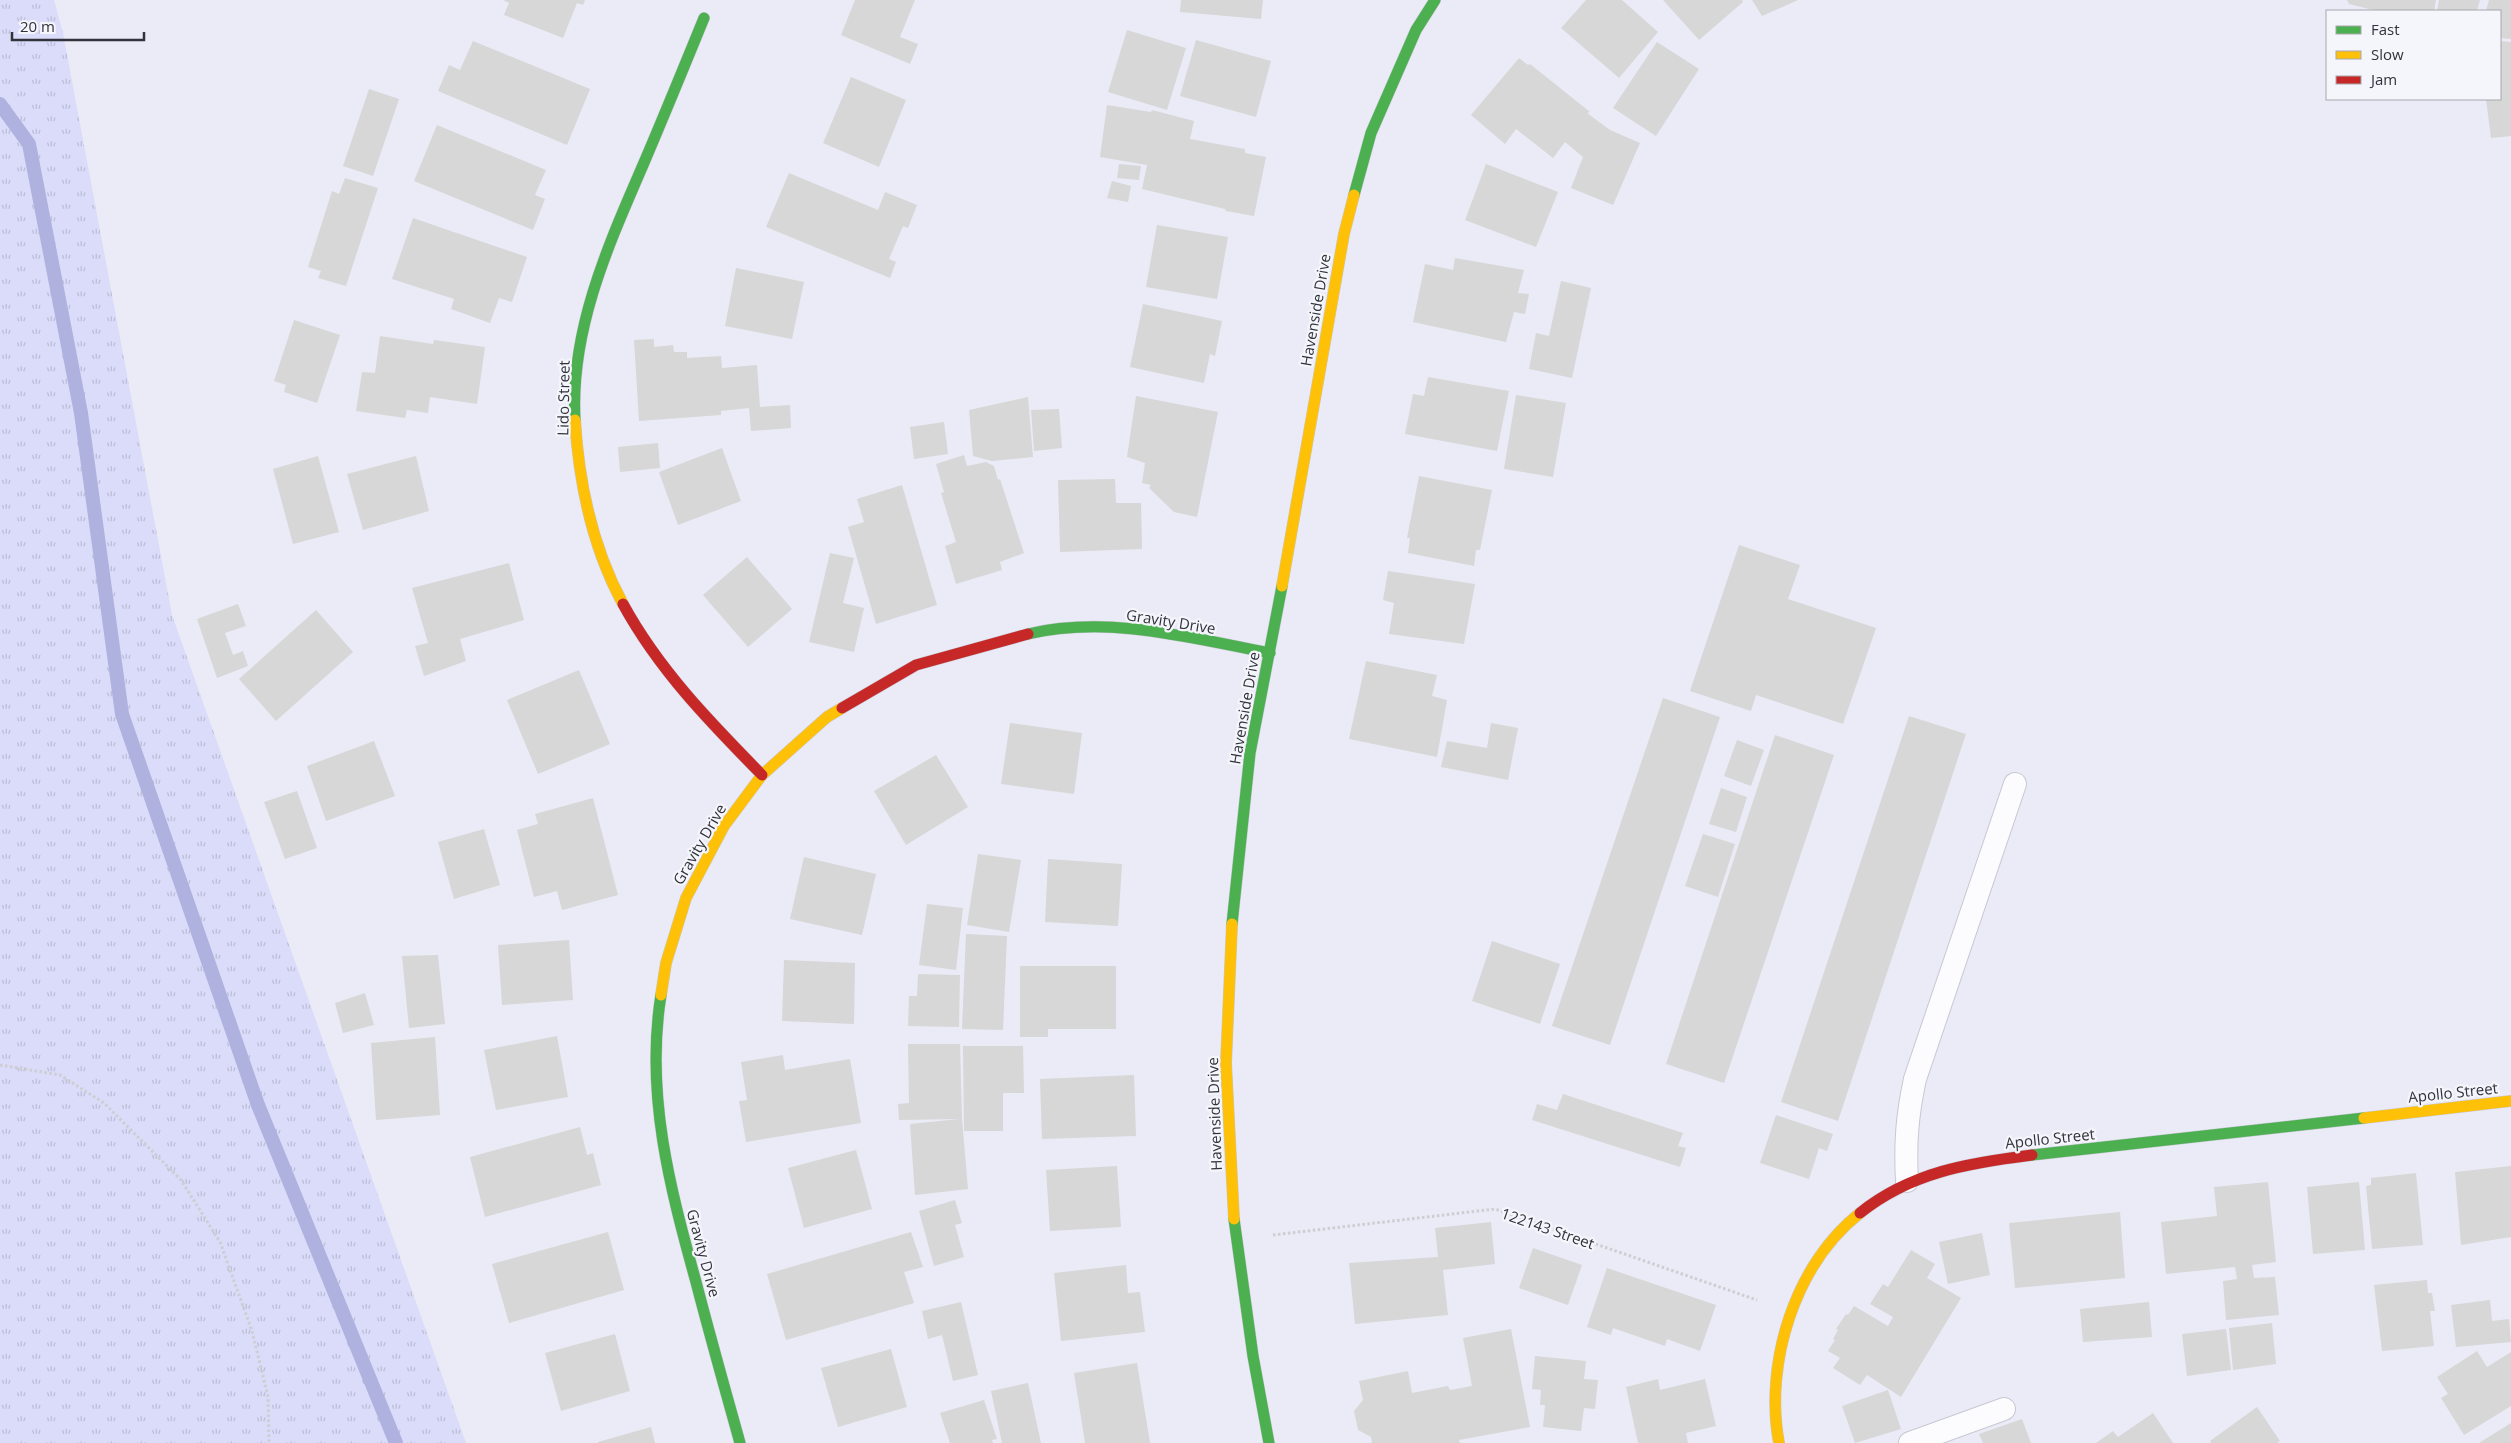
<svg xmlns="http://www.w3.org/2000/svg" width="2511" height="1443" font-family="'Open Sans',sans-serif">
	<defs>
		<pattern id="grass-tufts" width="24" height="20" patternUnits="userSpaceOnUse" patternTransform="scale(1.25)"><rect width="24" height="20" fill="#dadcfa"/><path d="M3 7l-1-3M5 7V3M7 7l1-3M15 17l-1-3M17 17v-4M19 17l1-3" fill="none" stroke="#bcbdd7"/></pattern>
	</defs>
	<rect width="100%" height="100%" fill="#eaebf6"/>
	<path fill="url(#grass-tufts)" d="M0 0H54L63 33 172 615 466 1443H0Z"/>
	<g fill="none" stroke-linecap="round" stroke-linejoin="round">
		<path stroke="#afb2de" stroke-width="14" d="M0 104 29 144 81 413 122 714 258 1105 396 1443"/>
	</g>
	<path fill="#d7d7d7" d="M503 0H585L583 5 577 3 563 38 504 15 509 3Z
		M855 0H915L900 37 918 44 910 64 841 35Z
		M1181 0H1263L1261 19 1180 12Z
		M1586 0H1622L1658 32 1619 78 1561 28Z
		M1663 0H1742L1743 2 1699 40Z
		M1752 0H1798L1762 16Z
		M2347 0H2436L2434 11H2377L2349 4Z
		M2439 0H2480L2477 11H2437Z
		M2489 0H2511V39L2500 38V11H2486Z
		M1127 30 1186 48 1167 110 1108 92Z
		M1196 40 1271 61 1256 117 1180 96Z
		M473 41 590 89 567 145 438 91 449 65 460 70Z
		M2500 41 2511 42V136L2491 138 2486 99H2500Z
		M1657 42 1699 69 1656 136 1613 108Z
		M1519 58 1528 65 1530 64 1590 112 1587 113 1610 130 1640 143 1613 205 1571 188 1583 157 1565 142 1553 158 1516 129 1505 144 1471 115Z
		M851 77 906 100 879 167 823 143Z
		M369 89 399 99 373 176 343 166Z
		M1107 105 1151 112 1152 110 1194 121 1190 139 1245 149V153L1266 157 1254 216 1226 211 1225 209 1142 189 1147 165 1100 157Z
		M437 125 546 170 535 195 545 199 533 230 414 181Z
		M1119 164 1141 166 1139 180 1117 178Z
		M1486 164 1558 192 1536 247 1465 220Z
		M789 173 878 210 885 192 917 205 908 228 903 226 889 259 896 262 890 278 766 227Z
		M345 178 378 188 346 286 318 278 321 271 308 267 332 191 339 194Z
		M1112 181 1131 186 1128 202 1107 198Z
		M413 218 527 257 512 302 499 298 490 323 451 309 454 299 392 279Z
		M1157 225 1228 237 1217 299 1146 287Z
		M1455 258 1524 270 1518 293 1529 294 1525 314 1514 312 1506 342 1413 322 1425 264 1453 270Z
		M736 268 804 282 792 339 725 326Z
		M1561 281 1591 288 1572 378 1529 369 1536 333 1549 336Z
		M1143 304 1222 321 1215 356 1210 354 1204 383 1130 367Z
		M294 320 340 335 317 403 284 392 286 385 274 381Z
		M380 336 433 344 434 340 485 347 477 404 430 397 428 413 407 410 405 418 356 411 362 372 375 373Z
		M654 339V347L673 345 674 352H687V358L721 356 722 368 757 365 760 407 790 405 791 428 751 431 749 408 721 411V415L639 421 634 340Z
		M1428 377 1509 391 1497 451 1405 434 1413 394 1424 396Z
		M1516 395 1566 403 1553 477 1504 469Z
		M1136 396 1218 412 1197 517 1174 512 1149 488 1151 485 1142 483 1145 463 1127 457Z
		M1028 397 1033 457 992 461 973 456 969 410Z
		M1059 409 1062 448 1034 451 1031 410Z
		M944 422 948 454 914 459 910 427Z
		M658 443 660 468 620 472 618 447Z
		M722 448 741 501 678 525 659 472Z
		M964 455 967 466 986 462 994 466 998 480 1000 479 1024 553 1000 562 1002 570 956 584 945 546 956 542 941 493 944 492 936 464Z
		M318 456 339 532 293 544 273 469Z
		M416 456 429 511 363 530 347 474Z
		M1419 476 1492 490 1480 550H1476L1474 566 1408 553 1410 538H1407Z
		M1115 479 1116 503H1141L1142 549 1060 552 1058 480Z
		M902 485 937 605 876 624 848 527 864 522 857 499Z
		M1739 545 1800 565 1788 599 1876 628 1843 724 1756 695 1751 711 1690 691Z
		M830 553 854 558 843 603 864 608 854 652 809 642Z
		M747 557 792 609 748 647 703 595Z
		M509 563 524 620 460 639 466 661 424 676 415 646 428 643 412 588Z
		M1388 571 1475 584 1464 644 1389 634 1394 603 1383 600Z
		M238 604 246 626 225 633 233 655 243 651 248 666 217 678 197 619Z
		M316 610 353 652 276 721 239 679Z
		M1366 661 1437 675 1432 696 1447 700 1437 757 1349 739Z
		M579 670 610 744 538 774 507 700Z
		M1663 698 1720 717 1610 1045 1552 1026Z
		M1909 716 1966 734 1838 1121 1781 1102Z
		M1010 723 1082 733 1074 794 1001 784Z
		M1491 723 1518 728 1508 780 1441 767 1447 741 1487 748Z
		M1775 735 1834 755 1724 1083 1666 1064Z
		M1737 740 1764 750 1751 786 1724 776Z
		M374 741 395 796 326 821 307 766Z
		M936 755 968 807 906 845 874 791Z
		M1721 788 1747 797 1736 832 1709 824Z
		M297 791 317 848 285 859 264 802Z
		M593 798 618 895 562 910 557 891 534 897 517 830 538 824 535 814Z
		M484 829 500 885 454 899 438 842Z
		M1703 834 1735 844 1718 897 1685 886Z
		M978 854 1021 860 1009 932 967 925Z
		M804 857 876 874 862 935 790 919Z
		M1048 859 1122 864 1118 926 1045 922Z
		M927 904 963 908 956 970 919 965Z
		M966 934 1007 936 1003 1030 962 1029Z
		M569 940 573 1000 502 1005 498 945Z
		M1492 941 1560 964 1540 1024 1472 1001Z
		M438 955 445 1024 409 1028 402 956Z
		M784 960 855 963 854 1024 782 1021Z
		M1020 966H1116V1029H1048V1037H1020Z
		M918 974 960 975 959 1027 908 1026 909 996H917Z
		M365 993 374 1025 343 1033 335 1003Z
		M557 1036 568 1097 496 1110 484 1050Z
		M435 1037 440 1115 376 1120 371 1043Z
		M908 1044H960L962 1119 968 1189 915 1195 910 1124 959 1119 899 1120 898 1104 909 1103Z
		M963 1046H1023L1024 1093H1003V1131H964Z
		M783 1055 785 1070 850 1059 861 1123 746 1142 739 1101 747 1100 741 1062Z
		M1134 1075 1136 1136 1042 1139 1040 1079Z
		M1563 1094 1683 1133 1678 1146 1686 1148 1680 1167 1532 1120 1537 1104 1557 1110Z
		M1776 1115 1833 1134 1827 1151 1819 1148 1809 1179 1760 1163Z
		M580 1127 587 1155 593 1153 601 1185 485 1217 470 1157Z
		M856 1150 872 1209 804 1228 788 1168Z
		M1117 1166 1121 1227 1050 1231 1046 1170Z
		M2511 1166V1237L2461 1245 2455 1172Z
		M2416 1173 2423 1245 2372 1249 2366 1186 2371 1185V1178Z
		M2268 1182 2276 1262 2252 1265 2254 1278 2275 1277 2279 1315 2226 1320 2223 1281 2237 1279 2235 1267 2166 1274 2161 1222 2217 1216 2214 1187Z
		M2359 1182 2365 1250 2313 1254 2307 1187Z
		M955 1200 962 1223 955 1225 964 1257 934 1266 919 1211Z
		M2120 1212 2125 1278 2015 1288 2009 1223Z
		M1491 1222 1495 1264 1443 1270 1448 1315 1355 1324 1349 1263 1438 1257 1435 1228Z
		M608 1232 624 1290 509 1323 492 1264Z
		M911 1232 923 1267 904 1272 914 1303 786 1340 767 1274Z
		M1982 1233 1990 1275 1948 1284 1939 1242Z
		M1533 1248 1582 1265 1568 1305 1519 1288Z
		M1911 1250 1935 1264 1927 1278 1961 1298 1901 1397 1867 1375 1860 1385 1833 1368 1840 1358 1828 1351 1835 1340 1833 1339 1838 1330 1836 1329 1846 1314 1848 1315 1854 1306 1888 1326 1893 1317 1870 1304 1883 1284 1888 1287Z
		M1126 1265 1128 1293 1140 1292 1145 1332 1061 1341 1054 1273Z
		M1607 1268 1716 1305 1700 1351 1667 1339 1665 1346 1613 1328 1611 1335 1587 1327Z
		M2427 1280 2428 1293H2432L2435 1311H2430L2434 1346 2382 1351 2374 1285Z
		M2490 1300 2492 1321 2509 1319 2511 1342 2456 1347 2451 1305Z
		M961 1302 978 1375 953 1381 942 1335 928 1339 922 1311Z
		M2149 1302 2152 1337 2083 1342 2080 1309Z
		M2272 1323 2276 1364 2233 1370 2229 1328Z
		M1511 1329 1530 1427 1459 1440 1460 1443H1372L1371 1437 1358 1430 1354 1411 1363 1400 1359 1381 1408 1371 1412 1393 1448 1386 1450 1390 1472 1386 1463 1338Z
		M2226 1329 2231 1370 2187 1376 2182 1334Z
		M615 1334 630 1391 561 1411 545 1353Z
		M891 1349 907 1407 838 1427 821 1368Z
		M2477 1351 2487 1367 2511 1352V1406L2464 1435 2441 1398 2448 1394 2437 1377Z
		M1535 1356 1586 1361 1584 1379 1598 1380 1595 1409 1584 1408 1581 1431 1543 1427 1545 1405H1540L1541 1390 1532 1389Z
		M1137 1363 1150 1443H1085L1074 1373Z
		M1658 1379 1660 1390 1705 1379 1716 1426 1686 1433 1688 1443H1638L1626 1387Z
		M1028 1383 1041 1443H1002L991 1391Z
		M1888 1390 1901 1429 1855 1443 1842 1406Z
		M984 1400 997 1439 992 1440 993 1443H950L940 1413Z
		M2257 1407 2280 1441 2277 1443H2211L2210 1441Z
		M2153 1413 2173 1443H2096L2113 1431 2118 1437Z
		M2022 1419 2031 1443H1983L1979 1434Z
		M2511 1423V1443H2479Z
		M651 1427 655 1443H598V1442Z"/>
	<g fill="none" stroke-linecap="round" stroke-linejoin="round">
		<defs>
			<path id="lane" d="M1907 1181C1905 1144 1907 1116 1915 1079L2015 784
				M1910 1443 2004 1409"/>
			<path id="fast" d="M1354 195 1371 133 1416 30 1435 0
				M575 420C570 330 608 246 643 165 664 116 684 67 704 18
				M1028 634C1109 615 1191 638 1270 653
				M1232 924 1250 753 1282 586
				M661 995C645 1094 670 1188 696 1282 710 1336 725 1389 740 1443
				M2032 1155 2364 1118
				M1234 1219 1253 1356 1269 1443"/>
			<path id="slow" d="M575 420C579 484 592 547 623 604
				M1282 586 1344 234 1354 195
				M1232 924 1226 1063 1234 1219
				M661 995 666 963 686 898 724 826 762 775 827 717 842 708
				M2364 1118 2511 1101
				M1779 1443C1764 1363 1795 1264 1860 1213"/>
			<path id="jam" d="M623 604C659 670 710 722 762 775
				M842 708 916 665 1028 634
				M1860 1213C1911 1172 1969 1163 2032 1155"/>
		</defs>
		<use href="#lane" stroke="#c7c8d2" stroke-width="24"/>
		<use href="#fast" stroke="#c7c8d2" stroke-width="12"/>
		<use href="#slow" stroke="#c7c8d2" stroke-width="12"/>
		<use href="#jam" stroke="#c7c8d2" stroke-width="12"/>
		<path stroke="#cdcdd2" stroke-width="3" stroke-dasharray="2.5 2.5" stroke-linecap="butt" d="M0 1065 60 1075 104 1103 181 1180 220 1242 252 1331 268 1397 269 1443
			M1273 1235 1495 1209 1757 1300"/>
		<use href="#lane" stroke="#fcfcfe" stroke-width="22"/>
		<use href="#fast" stroke="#4caf50" stroke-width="11"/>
		<use href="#slow" stroke="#ffc107" stroke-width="11"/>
		<use href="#jam" stroke="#c62828" stroke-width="11"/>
	</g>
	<g text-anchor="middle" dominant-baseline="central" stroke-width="4.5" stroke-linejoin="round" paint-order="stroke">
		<g font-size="15" fill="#31323b" stroke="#f5f6fb">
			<text transform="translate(1315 310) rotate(-80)">Havenside Drive</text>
			<text transform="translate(563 398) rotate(-89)">Lido Street</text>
			<text transform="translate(1171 621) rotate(9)">Gravity Drive</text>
			<text transform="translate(1244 708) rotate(-80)">Havenside Drive</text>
			<text transform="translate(699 844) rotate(-60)">Gravity Drive</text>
			<text transform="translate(2453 1092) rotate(-6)">Apollo Street</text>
			<text transform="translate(1214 1114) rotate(-92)">Havenside Drive</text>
			<text transform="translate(2050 1138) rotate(-6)">Apollo Street</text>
			<text transform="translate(1548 1228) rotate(19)">122143 Street</text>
			<text transform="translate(704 1253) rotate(75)">Gravity Drive</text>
		</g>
	</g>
	<rect x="2326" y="10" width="175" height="90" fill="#f5f6fb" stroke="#a7a8ae"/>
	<rect x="2336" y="26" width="25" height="8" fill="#4caf50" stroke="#a7a8ae"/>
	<text x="2371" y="35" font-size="15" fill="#31323b">Fast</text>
	<rect x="2336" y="51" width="25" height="8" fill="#ffc107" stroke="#a7a8ae"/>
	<text x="2371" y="60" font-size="15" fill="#31323b">Slow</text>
	<rect x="2336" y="76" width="25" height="8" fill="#c62828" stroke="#a7a8ae"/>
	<text x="2371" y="85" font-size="15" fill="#31323b">Jam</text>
	<path d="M12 32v8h132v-8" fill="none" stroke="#31323b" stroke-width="2.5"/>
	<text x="20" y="32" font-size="15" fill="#31323b" stroke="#f5f6fb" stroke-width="4" paint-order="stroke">20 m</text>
</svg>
